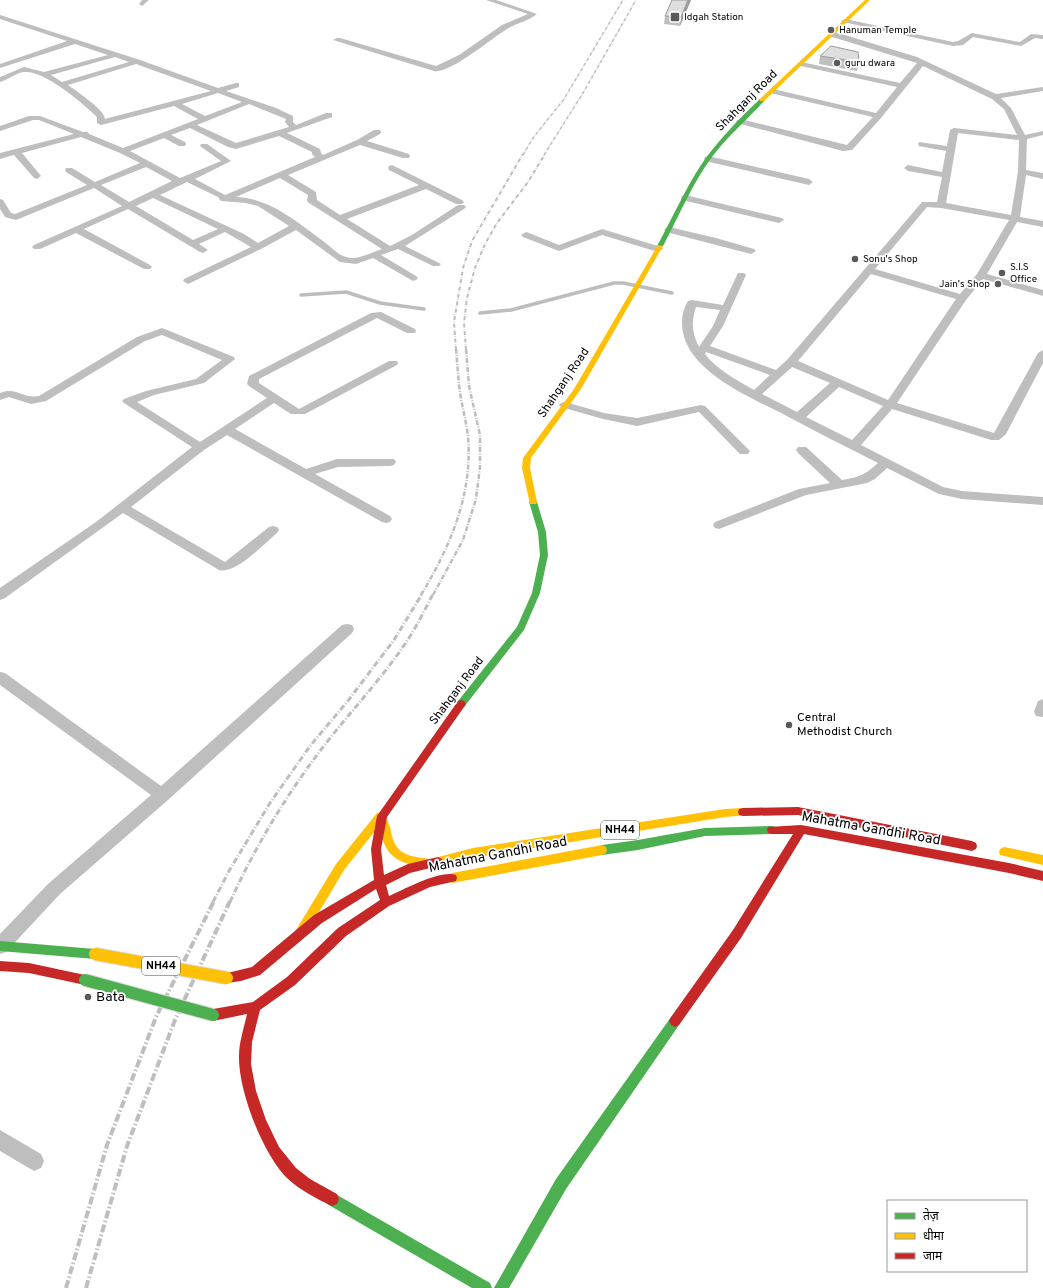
<svg xmlns="http://www.w3.org/2000/svg" width="1043" height="1288" font-family="Overpass,'Noto Sans Devanagari',sans-serif">
	<rect width="100%" height="100%" fill="#fff"/>
	<g fill="none" stroke-linecap="round" stroke-linejoin="round">
		<path stroke="#bdbdbd" stroke-width="3.5" d="M301 295 346 292 380 303 424 309
			M480 313 511 310 614 283H623L672 293"/>
		<path fill="#bebebe" fill-rule="evenodd" d="M142 0H149L142 6 139 4Z
			M486 0H496L537 14C529 21 516 23 507 29 492 38 450 74 434 71L333 40 337 38H340L436 66 459 55 502 25 528 14Z
			M0 15 140 60 218 88 236 83H239V87L226 91 276 108 293 116V122L296 125 326 113H332V117L287 133 320 149 321 153 323 155 357 140 374 130H380L381 132 380 134 367 141 409 154 410 156 409 158H403L360 145 288 175 316 192 317 200 340 215 419 185 389 170 388 168 389 166 392 165 462 200 464 202 462 204H456L426 189 347 219 390 246 412 235 458 205H464L466 207 464 209 405 246 441 264 439 266H433L398 249 381 255 416 276 418 278 416 280 413 281 373 258 356 264 340 262 296 230 261 249 188 284 183 281 184 279 251 247 225 232 199 244 208 250 203 253 200 252 128 209 84 229 150 265 152 267 150 269H144L76 233 40 249H34L32 247 34 245 122 206 94 188 16 220 5 217 0 209V199L3 200 11 213 15 214 87 185 66 172 65 170 66 168H72L95 182 140 163 120 153 81 137 22 153 41 176 37 179 34 178 14 155 0 159V153L74 134 39 120H33L0 131V126L29 116H40L83 132H88L89 134 123 148 198 119 174 106 101 125 97 123V117C84 104 44 70 25 72 17 72 8 80 0 82V77L24 67 44 72 108 55 75 44 0 68V64L67 41 0 19ZM115 57 129 62 62 82 51 75ZM136 64 211 91 105 119C105 110 76 91 68 85ZM218 93 242 102 205 116 182 104ZM249 104 286 119 285 122 289 127 236 143 197 125ZM190 128 228 147 236 149 279 136 312 152V154L315 157 225 195 195 179 231 161 207 144H201L200 146 221 161 180 178 130 151 164 138 179 146H185L186 144 185 142 171 135ZM146 167 172 181 129 202 101 185ZM280 178 308 195 307 201 309 203 382 249C372 252 357 261 346 257 338 255 330 246 323 241 297 222 270 198 236 197ZM187 182 218 197 221 201 246 203 258 206 289 226 258 243 244 234 160 195ZM153 198 218 229 193 240 136 206Z
			M845 19 953 42 958 41 972 33 1020 42 1031 34 1043 35V39L1035 38 1021 46 973 37 963 45 953 46 843 22 841 21Z
			M829 32H835L917 57 996 94 1043 87V91L1001 98 1011 108 1025 135 1043 131V135L1027 139 1026 170 1043 173V179L1026 175 1020 217 1043 221V227L1017 222 987 274 1043 290V296L983 279 966 300 897 403 994 433 1038 353 1043 350V363L1006 434 999 440H991L892 409 861 445 943 487 962 491 1043 497V505L962 499 939 494 887 468 875 479 867 483 806 495 719 529 715 528 713 525 715 522 799 489 830 483 798 453 796 450 798 447H806L842 480C859 477 865 475 878 463 846 447 813 430 781 413 753 399 715 382 695 357 682 341 677 319 688 301L692 300 723 305 738 273H744L746 275 723 326 710 346 776 370 787 360 922 202H937L942 177 908 171 904 168 908 165 942 172 946 151 919 146 918 144 919 142 947 146 950 130 954 128 1017 135 1004 109 992 99 923 66 881 118 852 150 843 151 737 123 736 121 740 119 847 145 873 117 770 93V89H773L876 113 897 87 801 66 797 64 801 62 900 83 917 63 829 36ZM958 133 1019 140 1018 172 1011 215 946 203ZM927 207 941 208 1009 220 977 274 960 294 875 269ZM871 274 956 299 888 400 798 361ZM696 307 720 310 713 326 699 347C692 333 691 322 696 307ZM706 352 770 375 754 390C737 380 717 370 705 354ZM792 367 830 383 797 412 762 394ZM839 387 883 406 852 440 806 417Z
			M708 156 809 179 813 182 809 185 705 161 704 159 705 157Z
			M685 195 782 218 784 220 779 223 682 200 681 198 682 196Z
			M669 227 716 238 754 249 756 251 751 254 666 232 664 230 666 228Z
			M602 229 661 247 663 249 658 252 602 235 559 251 523 237 521 235 526 232 529 233 559 245Z
			M381 312 415 329 416 331 415 333H407L377 318 259 379V383L299 409 389 361H397L398 363 397 365 305 414H291L274 403 235 429 306 469 337 459H394L396 462 394 465 390 466 338 467 315 474 390 516 392 519 390 522 386 523 382 522 227 435 204 450 131 507 225 562 269 527 273 526 277 527 279 530 277 533C265 543 235 575 219 570L123 513 5 598 0 600V588L96 522 192 447 124 403 122 401 124 399 146 391 196 379 222 360 162 335 145 341 46 401 31 404 9 397 0 400V393C15 386 23 399 39 396L137 337 162 328 234 357 235 359 204 383 154 395 137 402 200 442 267 398 249 386 247 384 249 376 371 313Z
			M565 402 604 413 637 418 701 405 705 406 750 451 748 454H740L699 412 637 426 603 419 561 407 559 405 561 403Z
			M347 624 352 625 354 629 352 633 168 800 60 894 6 952 0 954V934L48 884 151 795 0 685V672L5 673 161 786 342 625Z
			M1043 699V717L1036 716 1034 712 1038 701Z
			M0 1130 41 1154 44 1161 41 1168 34 1171 0 1151Z"/>
		<path fill="#4caf50" fill-rule="evenodd" d="M760 99 765 100C748 119 728 136 712 157 692 184 679 216 663 246L658 247 657 246C672 219 684 191 701 165 718 140 739 119 760 99Z
			M533 499 537 502 546 532 548 555 540 593 524 630 464 707H458L456 704 458 701 517 627 532 593 540 555 538 532 529 502Z
			M772 826 776 827 777 830 776 833 772 834 705 836 638 850 602 855 598 853 597 850 598 847 602 845 638 840 705 828Z
			M0 941 95 949 99 950 101 954 99 958 95 959 0 951Z
			M675 1015 679 1017 681 1021 679 1025 566 1189 509 1288H494L556 1179 671 1017Z
			M332 1192 490 1283 492 1288H472L327 1204 325 1199 327 1194Z"/>
		<path fill="#ffc107" fill-rule="evenodd" d="M865 0H870L764 101H760V99Z
			M658 245 663 246 581 389 531 458 530 468 537 502 536 504H530L522 468 523 458 574 389Z
			M743 808 747 809 748 812 747 815 725 817 473 858 438 867 434 865 433 863 432 866C426 868 419 867 413 865 390 860 384 849 379 826L344 870 306 934 302 935 298 934 296 930 336 864 377 813 381 812 385 813 386 816 385 818C394 826 388 844 404 853 412 858 423 857 432 860L433 862 434 859 438 857 473 848 725 809Z
			M602 845 606 847 607 850 606 853 602 855 452 883 448 881 447 878 448 875 452 873Z
			M1004 847 1043 855V865L1000 855 999 852 1000 849Z"/>
		<path fill="#c62828" fill-rule="evenodd" d="M461 700 464 701 466 704 464 707 387 817 381 849 384 875 408 864 438 857 442 859 443 862 442 865 410 873 386 885 389 896C403 890 441 869 456 875L457 878 456 881 430 887 389 906 346 936 295 985 260 1010 252 1042 251 1064 256 1091 266 1120 279 1147 296 1168 310 1179 337 1194 339 1199 337 1204 332 1206C317 1199 300 1190 288 1179 263 1155 238 1090 239 1056 239 1042 244 1028 247 1014L213 1021 209 1019 207 1015 209 1011 213 1009 253 1002 287 977 338 928 380 900 376 889 322 923 260 975 241 981 227 983 223 982 221 978 223 974 252 967 314 915 374 880 371 849 377 816 458 701Z
			M798 807 972 841 976 843 977 846 976 849 972 851 798 815 743 816 739 815 738 812 739 809 743 808Z
			M801 825 1009 863 1043 871V881L1009 873 804 834 741 938 679 1025 675 1027 671 1025 669 1021 671 1017 733 930 793 834H772L768 833 767 830 768 827Z
			M0 961 29 963 85 975 89 976 91 980 89 984 85 985 29 973 0 971Z"/>
		<path stroke="#bebebe" stroke-width="1.5" stroke-dasharray="3.5 1 0.5 1" stroke-linecap="butt" d="M523 155 533 138 564 99 623 0
			M544 155 583 93 636 0"/>
		<path stroke="#bebebe" stroke-width="2" stroke-dasharray="4 1.5 0.5 1.5" stroke-linecap="butt" d="M456 350 454 322 463 268 472 241 523 154
			M466 350 464 323 467 298 475 268 485 244 497 223 528 182 545 154"/>
		<path stroke="#bebebe" stroke-width="2.5" stroke-dasharray="5 1.5 1 1.5" stroke-linecap="butt" d="M421 595C450 547 473 494 468 437 466 419 461 403 459 385 458 373 457 361 456 349
			M433 595 463 540 476 499 480 467V435L469 386 466 349"/>
		<path stroke="#bebebe" stroke-width="3" stroke-dasharray="6 2 1 2" stroke-linecap="butt" d="M213 902 229 871 270 803 310 746 347 702 394 640 422 594
			M230 902C254 849 285 797 320 751 348 714 381 680 407 641 417 626 425 609 433 594"/>
		<path stroke="#bebebe" stroke-width="4" stroke-dasharray="8 2.5 1.5 2.5" stroke-linecap="butt" d="M66 1288 107 1145 156 1017 214 901
			M86 1288 127 1146 175 1020 230 901"/>
		<defs>
			<path id="fast-bridge" d="M85 980 213 1015"/>
			<path id="slow-bridge" d="M95 954 227 978"/>
		</defs>
		<use href="#fast-bridge" stroke="#dbdbdb" stroke-width="14" stroke-linecap="butt"/>
		<use href="#slow-bridge" stroke="#dbdbdb" stroke-width="14" stroke-linecap="butt"/>
		<use href="#fast-bridge" stroke="#4caf50" stroke-width="12"/>
		<use href="#slow-bridge" stroke="#ffc107" stroke-width="12"/>
	</g>
	<path fill="#bfbfbf" d="M672 0H691L680 26 664 24 665 16Z
		M820 56 859 62 857 71 819 64Z"/>
	<path fill="#9b9b9b" d="M688 0H691L680 26 681 17Z"/>
	<path fill="#dedede" stroke="#9b9b9b" d="M672 0H688L681 17 665 16Z
		M831 46 858 52 859 62 820 56Z"/>
	<g fill="#595959" stroke="#fff" stroke-width="1.5">
		<rect x="670" y="12" width="10" height="10" rx="2"/>
		<circle cx="831" cy="30" r="4"/>
		<circle cx="837" cy="63" r="4"/>
		<circle cx="855" cy="259" r="4"/>
		<circle cx="1002" cy="273" r="4"/>
		<circle cx="998" cy="284" r="4"/>
		<circle cx="789" cy="725" r="4"/>
		<circle cx="88" cy="997" r="4"/>
	</g>
	<g text-anchor="middle" dominant-baseline="central" stroke-width="3.5" stroke-linejoin="round" paint-order="stroke">
		<g font-size="10" fill="#000" stroke="#fff" text-anchor="start">
			<text x="684" y="17">Idgah Station</text>
			<text x="839" y="30">Hanuman Temple</text>
			<text x="845" y="63">guru dwara</text>
			<text x="863" y="259">Sonu's Shop</text>
			<text x="1010" y="267">S.I.S<tspan x="1010" dy="12">Office</tspan></text>
			<text x="990" y="284" text-anchor="end">Jain's Shop</text>
		</g>
		<g fill="#fff" stroke="#4c4c4c" stroke-width="1">
			<rect x="601" y="821" width="38" height="18" rx="3"/>
			<rect x="142" y="957" width="38" height="18" rx="3"/>
		</g>
		<g font-size="11" font-weight="bold" fill="#000">
			<text x="620" y="830">NH44</text>
			<text x="161" y="966">NH44</text>
		</g>
		<g font-size="12" fill="#000" stroke="#fff">
			<text transform="translate(747 101) rotate(-45)">Shahganj Road</text>
			<text transform="translate(564 383) rotate(-56)">Shahganj Road</text>
			<text transform="translate(457 691) rotate(-53)">Shahganj Road</text>
		</g>
		<g font-size="12" fill="#000" stroke="#fff" text-anchor="start">
			<text x="797" y="718">Central<tspan x="797" dy="14">Methodist Church</tspan></text>
		</g>
		<g font-size="14" fill="#000" stroke="#fff">
			<text transform="translate(871 829) rotate(10)">Mahatma Gandhi Road</text>
			<text transform="translate(498 855) rotate(-11)">Mahatma Gandhi Road</text>
		</g>
		<g font-size="14" fill="#000" stroke="#fff" text-anchor="start">
			<text x="96" y="997">Bata</text>
		</g>
	</g>
	<rect x="887" y="1200" width="140" height="72" fill="#ffffff" stroke="#999999"/>
	<rect x="895" y="1213" width="20" height="6" fill="#4caf50" stroke="#999999"/>
	<text x="923" y="1220" font-size="12" fill="#000000">तेज़</text>
	<rect x="895" y="1233" width="20" height="6" fill="#ffc107" stroke="#999999"/>
	<text x="923" y="1240" font-size="12" fill="#000000">धीमा</text>
	<rect x="895" y="1253" width="20" height="6" fill="#c62828" stroke="#999999"/>
	<text x="923" y="1260" font-size="12" fill="#000000">जाम</text>
</svg>
